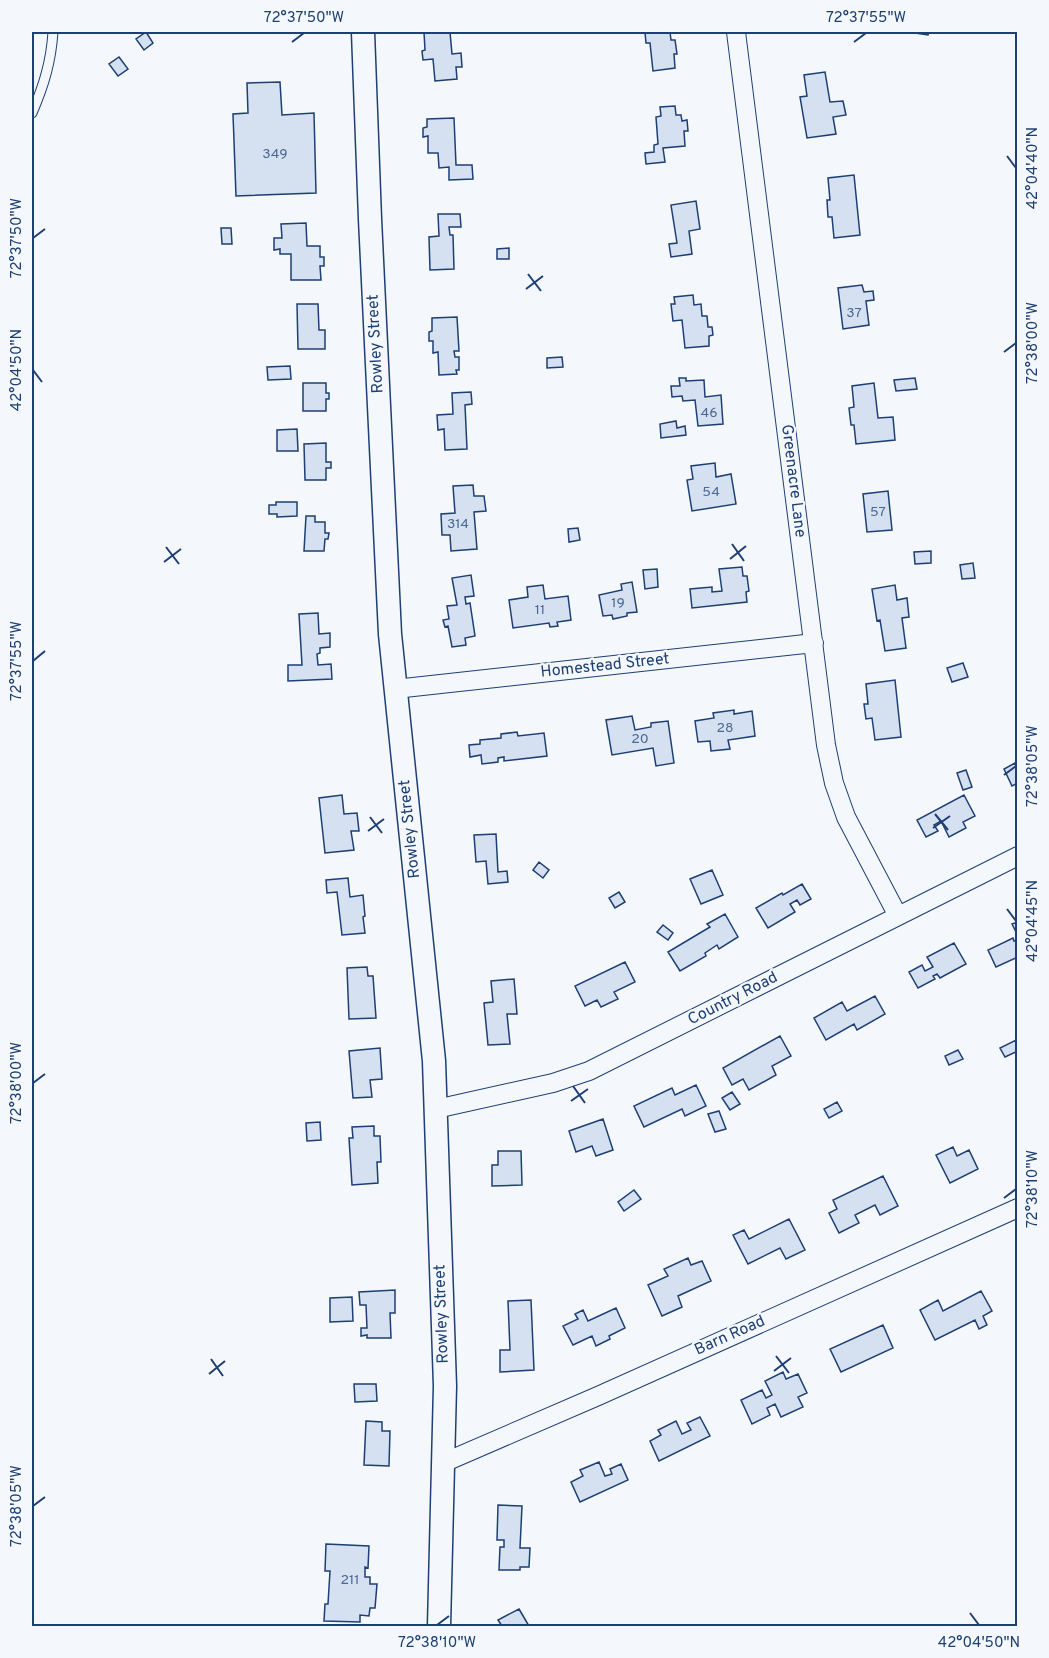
<svg xmlns="http://www.w3.org/2000/svg" width="1049" height="1658" font-family="Overpass,sans-serif">
	<rect width="100%" height="100%" fill="#f4f7fb"/>
	<path fill="#d5e0f0" stroke="#1d3f73" stroke-width="1.5" d="M146 32 153 43 144 50 136 39Z
		M424 32H450L452 54 461 53 462 67H456L457 79 435 81 433 59 423 60 422 51 425 50Z
		M645 32H672H670L671 40H675L677 54H674L675 68 653 71 650 43H646Z
		M908 32H929L928 35Z
		M119 57 128 69 118 76 109 64Z
		M825 72 830 102 843 101 846 115 833 117 836 134 807 138 800 97 807 96 804 75Z
		M280 82 282 115 314 113 316 193 236 196 233 114 248 113 247 83Z
		M675 106 676 115H681L682 121 687 120 688 131H684L685 146 663 148 665 162 646 164 645 153 654 152V145L658 144 656 117 661 116 660 107Z
		M454 118 456 165H472L473 179 449 180V167L439 168 438 153H428V136L423 137V128L427 127V119Z
		M854 175 860 235 834 238 832 217H828L827 200H830L828 178Z
		M696 201 700 229 689 231 692 254 671 257 669 244 677 243 671 205Z
		M438 214H460L461 227H449L450 235H453L454 269 430 270 429 237 439 236Z
		M306 223 307 246H320V257H324V266H320L321 280H291V254H280V249L274 250V238H282L281 224Z
		M221 228H231L232 244H222Z
		M509 248V259H497V249Z
		M862 285 864 292 873 291 874 300 866 301 869 325 843 329 838 288Z
		M693 295 694 305 701 304 702 316H707L708 327H712L713 335 709 336V346L685 348 682 320 673 321 671 304H675L674 297Z
		M297 304H318L319 330H325V349H298Z
		M457 317 459 351H454L455 357H459V370H456L457 374 439 375 438 352 433 353V341H429V332L432 331V318Z
		M562 357 563 367 547 368V358Z
		M290 366 291 379 268 380 267 367Z
		M679 378H686V381L704 380 705 397 721 395 723 424 698 426 695 400 683 401 682 396 672 397 671 386H680Z
		M915 378 917 389 896 391 894 380Z
		M303 383H326V393H329V399H326V411H303Z
		M874 383 878 418 893 417 895 440 856 444 854 425H851L849 408 854 407 852 386Z
		M471 392 472 404 465 405 467 449 445 450 444 429 438 430 437 415 453 414 452 393Z
		M676 421 677 428 685 426 686 435 661 438 660 424Z
		M297 429 298 451H277V430Z
		M326 443V462H331V468H326V480H305L304 444Z
		M715 463 716 477 731 474 736 504 692 511 687 480 693 479 691 466Z
		M473 485 474 496H484L486 511 474 512 477 549 451 551 450 535H442L441 514 455 513 453 486Z
		M888 491 892 530 867 532 863 494Z
		M276 502H297V516L277 517V514H269V505H276Z
		M306 516H315V522H325V533H329L328 539H325L324 551H304Z
		M578 528 580 540 569 542 568 529Z
		M931 551V563L915 564 914 552Z
		M973 563 975 578 962 579 960 565Z
		M742 567 743 576H747L749 591 746 592 747 602 692 608 690 589 712 587V592L722 591 719 569Z
		M657 569 658 587 645 589 643 570Z
		M471 575 474 596 465 597 466 604 470 603 475 636 465 638 466 645 452 647 448 626 445 627 443 620 449 619 447 606 457 605 452 578Z
		M632 582 637 612 627 613V616L613 619 612 615 603 616 599 595 622 590 621 584Z
		M543 585 545 599 568 596 571 620 557 622 558 626 550 627 549 623 513 628 509 600 528 597 527 587Z
		M895 585 897 600 907 598 909 617 902 618 906 648 885 651 880 620 877 621 872 589Z
		M318 613 319 634 330 633V647L320 648V653L317 654 318 665 331 664 332 679 288 681V665H302L299 614Z
		M963 663 968 677 952 682 947 668Z
		M895 680 901 737 875 740 872 718 866 719 864 704H868L866 684Z
		M734 710V714L752 711 755 736 728 740 730 749 711 751 710 741 698 742 695 721 714 718 713 713Z
		M632 716 635 730 651 727V723L668 721 674 763 656 766 653 748 612 755 606 720Z
		M517 732 518 736 544 733 547 756 504 761V757L498 758V762L482 764 481 755 470 757 469 745 480 744V740L501 738V734Z
		M1015 763 1018 767V783L1012 786 1004 769Z
		M966 770 972 787 963 790 957 773Z
		M342 795 344 814 357 813 359 831H351L354 850 325 853 319 798Z
		M964 795 975 816 963 822 966 828 949 837 941 821 934 825 938 831 926 837 917 820Z
		M496 834 498 872 507 871 508 882 488 884 486 861 476 862 474 835Z
		M539 862 549 870 543 878 533 870Z
		M712 870 723 895 701 904 690 879Z
		M348 878 350 897 363 895 365 916 363 917 365 933 342 935 337 892 327 893 326 880Z
		M802 884 811 899 800 905 797 900 790 904 795 912 768 928 756 908 782 893 783 895Z
		M619 892 625 902 615 908 609 898Z
		M725 914 738 937 719 949 717 945 705 953 706 956 680 971 668 952 710 927 707 924Z
		M1018 922V936L1012 924Z
		M663 925 673 933 668 940 657 932Z
		M1013 938 1014 941 1018 940V953H1016L1018 957 996 967 988 950Z
		M954 943 966 964 940 978 937 974 933 976 935 979 918 988 909 972 922 965 925 971 933 967 927 957Z
		M625 962 635 982 614 992 618 999 601 1007 597 1000 585 1006 575 986Z
		M367 967 368 976H373L376 1018 349 1019 347 968Z
		M514 979 517 1014H507L510 1044 488 1045 484 1003 493 1002 491 981Z
		M875 996 885 1014 857 1030 854 1024 826 1040 814 1018 842 1002 847 1011Z
		M780 1036 791 1056 772 1066 776 1075 749 1090 743 1079 732 1085 723 1068Z
		M1016 1040 1018 1051 1005 1057 1000 1048Z
		M380 1048 382 1079 370 1080 372 1097 353 1098 349 1051Z
		M958 1050 963 1059 949 1065 945 1056Z
		M696 1085 706 1106 685 1116 682 1109 644 1127 634 1106 672 1088 675 1095Z
		M732 1092 740 1104 730 1110 722 1098Z
		M837 1102 842 1111 829 1118 824 1109Z
		M719 1111 726 1129 715 1132 708 1114Z
		M603 1119 613 1150 596 1156 592 1146 576 1152 569 1131Z
		M320 1122 321 1140 307 1141 306 1123Z
		M374 1126V1136H380L381 1162H377L378 1183 352 1185 349 1138H353L352 1127Z
		M953 1147 957 1156 969 1150 978 1169 950 1183 936 1155Z
		M498 1151H521L522 1185 492 1186V1165H498Z
		M883 1176 898 1206 880 1215 875 1205 855 1215 859 1223 839 1233 829 1213 837 1209 833 1200Z
		M634 1190 641 1199 624 1211 618 1202Z
		M789 1219 805 1250 786 1259 780 1248 748 1264 733 1235 744 1230 749 1239Z
		M688 1258 691 1265 702 1261 711 1281 678 1296 682 1307 662 1316 648 1285 668 1276 664 1269Z
		M395 1290V1313H390L391 1338H367V1335L361 1336V1328H367L366 1305H360L359 1292Z
		M981 1291 992 1311 983 1316 987 1325 979 1329 975 1320 935 1340 920 1310 938 1300 943 1311Z
		M352 1297 353 1321 330 1322V1298Z
		M531 1300 534 1370 500 1372V1350H510L508 1301Z
		M616 1308 625 1328 609 1336 610 1339 596 1346 592 1336 573 1345 563 1326 578 1319 575 1314 583 1310 588 1321Z
		M883 1325 893 1348 841 1372 830 1349Z
		M783 1372 786 1379 798 1374 807 1393 798 1397 803 1407 781 1417 775 1404 767 1408 770 1415 752 1424 741 1400 762 1390 766 1398 772 1395 765 1381Z
		M354 1384H376L377 1401 355 1402Z
		M700 1417 710 1436 659 1461 650 1441 661 1435 658 1430 676 1421 682 1434 691 1430 687 1423Z
		M366 1421 382 1422V1431H390L389 1466 364 1465Z
		M599 1462 605 1476 612 1474 610 1469 621 1464 628 1480 580 1502 571 1482 583 1476 580 1470Z
		M498 1505 522 1506 520 1548H530L529 1567H520V1570H499L500 1547H504V1540H497Z
		M326 1544 369 1546 368 1568 365 1567V1577H370V1584H377L375 1608H370L369 1616 360 1615V1622L324 1621 325 1604H328L330 1571H325Z
		M519 1609 529 1626H502L498 1620Z"/>
	<g fill="none" stroke-linecap="round" stroke-linejoin="round">
		<defs>
			<path id="service" d="M32 113C44 85 51 62 53 32"/>
			<path id="minor" d="M736 32 826 745 834 783 846 817 898 916
				M395 689 814 643
				M436 1109 553 1083 589 1071 1018 856
				M443 1463 598 1396 1018 1208"/>
			<path id="tertiary" d="M363 32 370 219 390 634 434 1061 445 1386 439 1626"/>
		</defs>
		<use href="#service" stroke="#1d3f73" stroke-width="11"/>
		<use href="#minor" stroke="#1d3f73" stroke-width="20"/>
		<use href="#tertiary" stroke="#1d3f73" stroke-width="25"/>
		<use href="#service" stroke="#f4f7fb" stroke-width="9"/>
		<use href="#minor" stroke="#f4f7fb" stroke-width="18"/>
		<use href="#tertiary" stroke="#f4f7fb" stroke-width="22"/>
	</g>
	<path fill="none" stroke="#1d3f73" stroke-width="2" d="M292 42 304 33M854 42 866 33M1007 156 1016 168M33 238 45 229M528 274 541 291M526 289 543 276M1004 352 1016 343M33 370 42 382M732 544 744 561M166 547 179 564M730 559 746 546M164 562 181 549M33 661 45 651M1004 775 1016 766M935 814 948 830M370 817 382 833M933 828 950 816M368 831 384 819M1007 909 1016 921M33 1083 45 1074M573 1086 585 1103M571 1101 588 1089M1004 1198 1016 1189M776 1356 789 1373M211 1359 223 1376M774 1371 791 1358M209 1374 225 1361M33 1506 45 1497M970 1613 979 1625M437 1625 449 1616"/>
	<g text-anchor="middle" dominant-baseline="central" stroke-width="4.5" stroke-linejoin="round" paint-order="stroke">
		<g font-size="14" fill="#4b6792">
			<text x="275" y="154">349</text>
			<text x="854" y="313">37</text>
			<text x="709" y="413">46</text>
			<text x="711" y="492">54</text>
			<text x="878" y="512">57</text>
			<text x="458" y="524">314</text>
			<text x="618" y="603">19</text>
			<text x="540" y="610">11</text>
			<text x="725" y="728">28</text>
			<text x="640" y="739">20</text>
			<text x="350" y="1580">211</text>
		</g>
		<g font-size="16" fill="#1d3f73" stroke="#f4f7fb">
			<text transform="translate(376 344) rotate(-93)">Rowley Street</text>
			<text transform="translate(793 481) rotate(83)">Greenacre Lane</text>
			<text transform="translate(605 666) rotate(-6)">Homestead Street</text>
			<text transform="translate(410 829) rotate(-96)">Rowley Street</text>
			<text transform="translate(733 999) rotate(-27)">Country Road</text>
			<text transform="translate(442 1314) rotate(-92)">Rowley Street</text>
			<text transform="translate(730 1336) rotate(-24)">Barn Road</text>
		</g>
	</g>
	<rect width="1049" height="1658" fill="none" stroke="#f4f7fb" stroke-width="66"/>
	<rect x="33" y="33" width="983" height="1592" fill="none" stroke="#1d3f73" stroke-width="2"/>
	<g font-size="15" text-anchor="middle" fill="#1d3f73">
		<text x="304" y="22">72°37'50"W</text>
		<text x="866" y="22">72°37'55"W</text>
		<text transform="translate(1032 168) rotate(-90)" y="5">42°04'40"N</text>
		<text transform="translate(16 238) rotate(-90)" y="5">72°37'50"W</text>
		<text transform="translate(1032 343) rotate(-90)" y="5">72°38'00"W</text>
		<text transform="translate(16 370) rotate(-90)" y="5">42°04'50"N</text>
		<text transform="translate(16 661) rotate(-90)" y="5">72°37'55"W</text>
		<text transform="translate(1032 766) rotate(-90)" y="5">72°38'05"W</text>
		<text transform="translate(1032 921) rotate(-90)" y="5">42°04'45"N</text>
		<text transform="translate(16 1083) rotate(-90)" y="5">72°38'00"W</text>
		<text transform="translate(1032 1189) rotate(-90)" y="5">72°38'10"W</text>
		<text transform="translate(16 1506) rotate(-90)" y="5">72°38'05"W</text>
		<text x="437" y="1647">72°38'10"W</text>
		<text x="979" y="1647">42°04'50"N</text>
	</g>
</svg>
